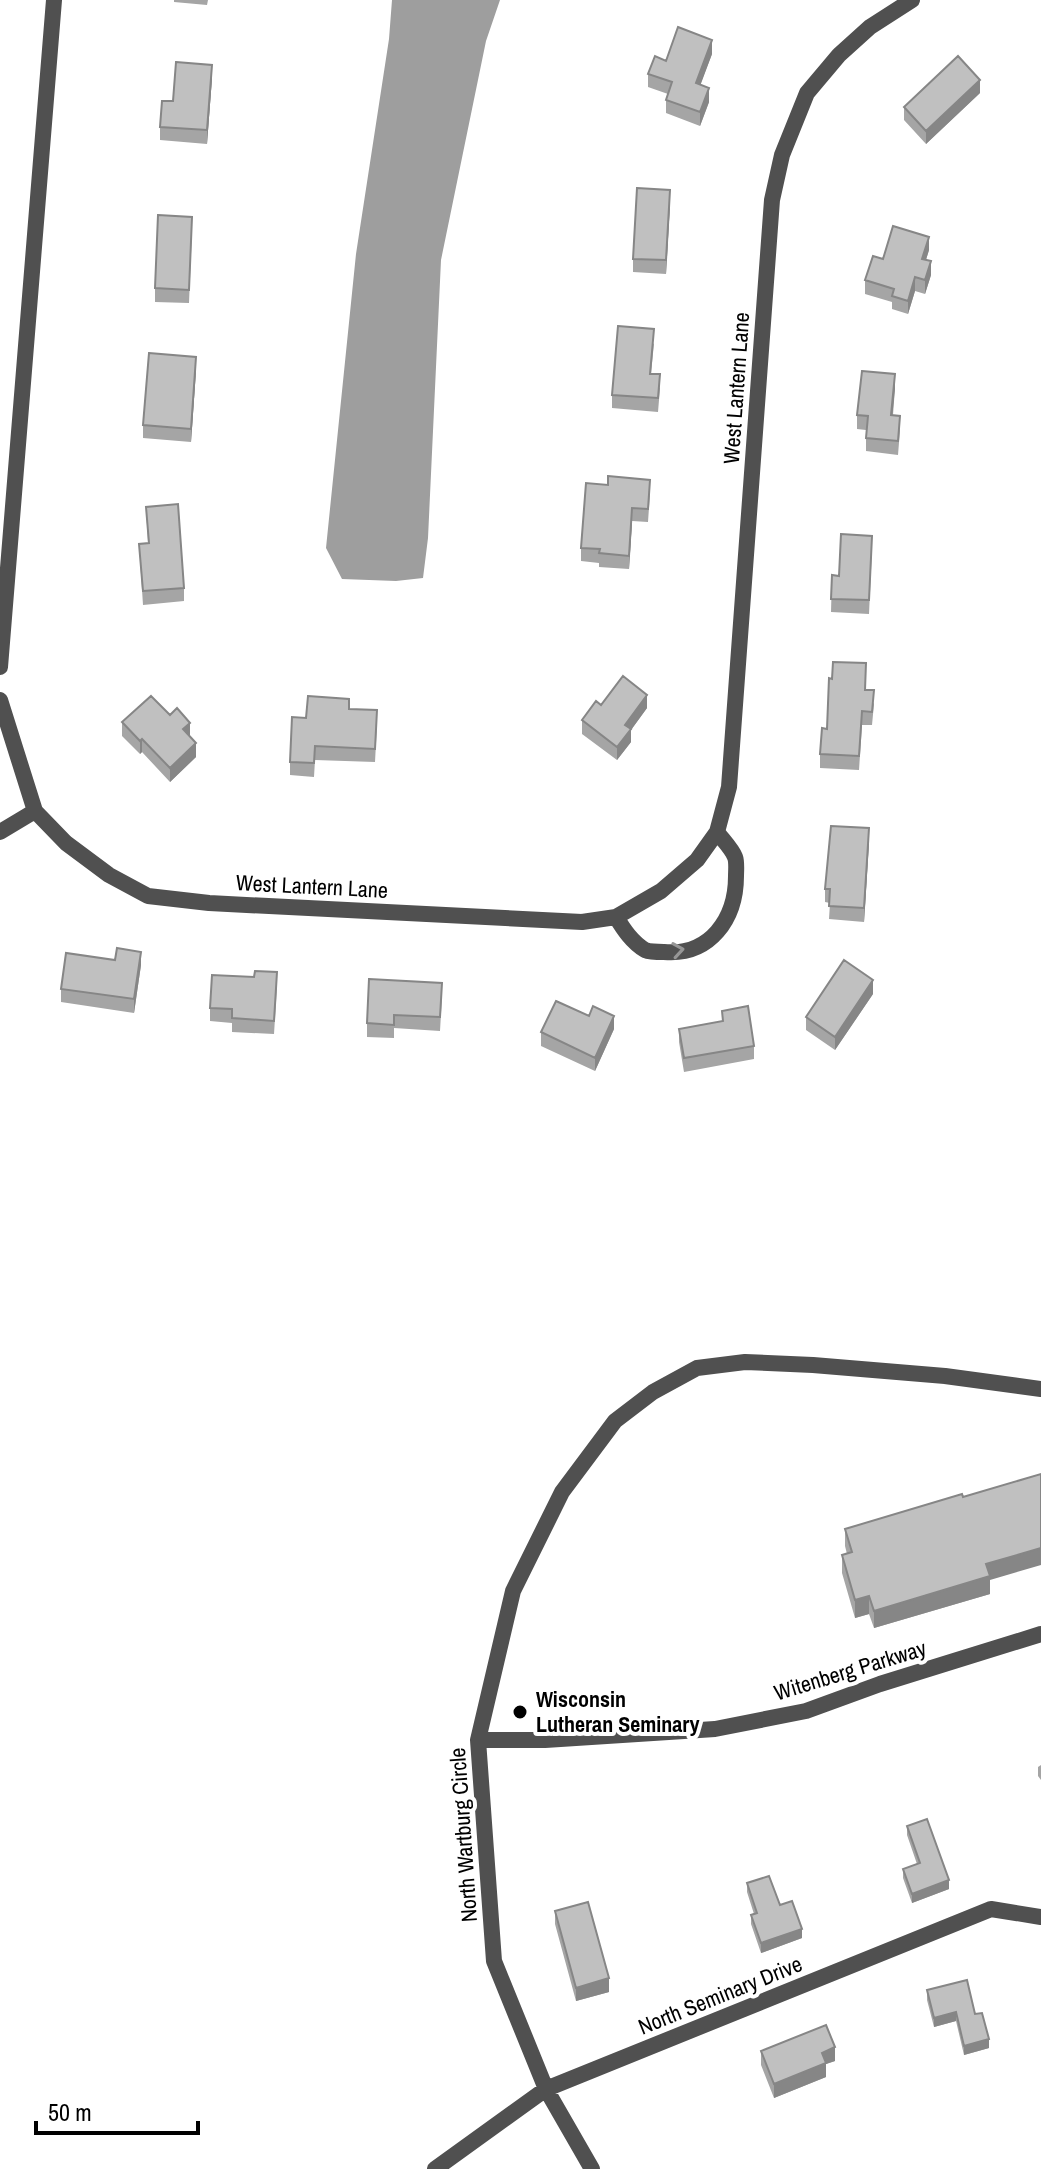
<svg xmlns="http://www.w3.org/2000/svg" width="1041" height="2169" font-family="'Archivo Narrow',sans-serif">
	<rect width="100%" height="100%" fill="#fff"/>
	<path fill="#9e9e9e" d="M392 0H500L486 41 441 260 428 538 423 578 396 581 342 579 326 548 356 254 389 39Z"/>
	<g fill="none" stroke-linecap="round" stroke-linejoin="round">
		<path stroke="#505050" stroke-width="16" d="M0 667 54 0
			M0 700 35 811 66 843 109 875 148 896 209 903 582 922 616 917 661 891 697 860 717 832 729 787 772 200 782 155 807 93 839 55 870 27 912 0
			M0 832 35 811
			M616 917C624 930 632 942 645 950 650 952 657 952 664 952 710 956 736 919 736 876 736 871 737 862 735 857 732 849 722 839 717 832
			M478 1740H545L715 1729 806 1711 880 1684 1041 1634
			M435 2169 546 2089 991 1909 1041 1917
			M592 2169 546 2089 494 1961 478 1740 513 1591 562 1492 615 1421 653 1392 697 1368 745 1362 813 1365 945 1376 1041 1389"/>
	</g>
	<path fill="#a5a5a5" d="M174 0H208L207 5 174 2Z
		M712 54 700 85 709 102 700 126 666 113V100L668 94 648 87V74L666 61Z
		M212 78 207 144 160 140V127L173 101Z
		M980 93 926 144 904 120V107Z
		M670 204 666 274 633 272V259Z
		M192 230 189 303 155 302V288Z
		M929 250 926 260 931 275 925 294 915 291 908 314 892 309V302L865 294V280L883 259Z
		M654 343 651 374 660 388 658 412 612 408V395Z
		M196 370 191 442 143 438V425Z
		M895 388 893 415 900 430 898 455 866 451V430L857 429V415Z
		M650 493 648 522 632 521 629 569 599 567V563L581 561V548Z
		M146 507 184 588V601L143 605 139 544 148 543Z
		M872 549 869 614 831 612 832 575 839 576Z
		M866 690 874 704 872 725H862L859 770 820 768V754L827 729Z
		M601 705 647 708 631 730V742L617 760 582 734V720Z
		M349 709 377 724 375 762 315 760 314 777 290 775V762L306 718Z
		M122 722 190 736 196 757 170 782 142 752 140 754 122 736Z
		M869 842 864 922 829 919 830 903 825 902V889Z
		M141 965 134 1013 61 1002V989Z
		M277 986 274 1034 232 1032V1023L210 1021V1008Z
		M873 994 835 1050 806 1030V1017Z
		M442 996 440 1031 394 1028V1038L367 1037V1023Z
		M722 1011 754 1046V1059L684 1072 679 1042V1029L722 1021Z
		M614 1029 595 1071 541 1046V1032Z
		M845 1529 990 1580V1594L874 1628 869 1614 855 1618 842 1573V1555L847 1554 845 1546Z
		M1041 1765V1780L1038 1776V1767Z
		M907 1826 949 1889 912 1903 903 1878V1869L917 1864 907 1835Z
		M747 1883 780 1905 802 1938 761 1953 751 1924V1915L754 1914 747 1892Z
		M555 1911 609 1992 576 2001 555 1924Z
		M927 1990 975 2014 989 2048 964 2055 956 2021 934 2027 927 2000Z
		M761 2051 835 2061 826 2064V2077L774 2098 761 2065Z"/>
	<path fill="#868686" d="M712 40V54L696 97V83Z
		M212 65V78L207 144V130Z
		M980 80V93L926 144V131Z
		M709 88V102L700 126V112Z
		M670 190V204L666 274V260Z
		M929 237V250L922 272V259Z
		M931 261V275L925 294V280Z
		M915 277V291L908 314V301Z
		M196 357V370L191 442V429Z
		M895 374V388L891 429V415Z
		M632 508V521L629 569V556Z
		M647 695V708L631 730V742L617 760V747L625 725Z
		M190 723V736L183 729Z
		M142 739V752L140 754V741Z
		M196 743V757L170 782V768Z
		M869 828V842L864 922V908Z
		M141 952V965L134 1013V999Z
		M873 980V994L835 1050V1037Z
		M614 1016V1029L595 1071V1058Z
		M1041 1548V1565L990 1580V1594L874 1628V1611L986 1564Z
		M869 1596V1614L855 1618V1600Z
		M949 1880V1889L912 1903V1894Z
		M802 1929V1938L761 1953V1943Z
		M609 1978V1992L576 2001V1988Z
		M956 2012V2021L934 2027V2018Z
		M989 2039V2048L964 2055V2046Z
		M835 2047V2061L826 2064V2077L774 2098V2084L822 2053Z"/>
	<path fill="#c0c0c0" stroke="#868686" stroke-width="2" d="M678 27 712 40 696 83 709 88 700 112 666 100 672 82 648 74 655 56 666 61Z
		M958 56 980 80 926 131 904 107Z
		M176 62 212 65 207 130 160 127 162 101H173Z
		M637 188 670 190 666 260 633 259Z
		M158 215 192 217 189 290 155 288Z
		M893 226 929 237 922 259 931 261 925 280 915 277 908 301 892 296 894 289 865 280 873 256 883 259Z
		M618 326 654 329 650 374H660L658 398 612 395Z
		M149 353 196 357 191 429 143 425Z
		M862 371 895 374 891 415 900 416 898 441 866 438 868 416 857 415Z
		M608 476 650 480 648 509 632 508 629 556 599 553 600 549 581 548 586 483 608 485Z
		M178 504 184 588 143 591 139 544 149 543 146 507Z
		M841 534 872 536 869 600 831 599 832 575 839 576Z
		M833 662 866 663 865 690H874L872 712 862 711 859 756 820 754 822 728 827 729 829 678 832 679Z
		M623 676 647 695 625 725 631 729 617 747 582 720 596 701 601 705Z
		M151 696 170 715 177 708 190 723 183 729 196 743 170 768 142 739 140 741 122 722Z
		M308 696 349 699V709L377 710 375 749 315 746 314 763 290 762 292 717 306 718Z
		M831 826 869 828 864 908 829 906 830 889H825Z
		M117 948 141 952 134 999 61 989 66 953 115 960Z
		M844 960 873 980 835 1037 806 1017Z
		M255 971 277 972 274 1021 232 1018V1009L210 1008 212 975 254 977Z
		M369 979 442 983 440 1017 394 1015V1025L367 1023Z
		M556 1001 589 1016 593 1006 614 1016 595 1058 541 1032Z
		M748 1006 754 1046 684 1058 679 1029 723 1021 722 1011Z
		M1041 1474V1548L986 1564 990 1576 874 1611 869 1596 855 1600 842 1555 852 1552 845 1529 962 1494 963 1497Z
		M927 1819 949 1880 912 1894 903 1869 920 1863 907 1826Z
		M769 1876 780 1905 792 1901 802 1929 761 1943 751 1915 757 1913 747 1883Z
		M588 1902 609 1978 576 1988 555 1911Z
		M967 1980 975 2014 982 2013 989 2039 964 2046 956 2012 934 2018 927 1990Z
		M826 2025 835 2047 822 2053 826 2063 774 2084 761 2051Z"/>
	<defs><path id="oneway-chevron" d="M-2-3.5L2.5 0L-2 3.5" fill="none" stroke-width="1.6" stroke-linecap="round" stroke-linejoin="round" transform="scale(2)"/></defs>
	<use stroke="#969696" href="#oneway-chevron" transform="translate(678 950) rotate(-9)"/>
	<circle fill="#000" stroke="#fff" stroke-width="3" cx="520" cy="1712" r="8"/>
	<g text-anchor="middle" dominant-baseline="central" stroke-width="8" stroke-linejoin="round" paint-order="stroke">
		<g font-size="22" fill="#000" stroke="#fff">
			<text transform="translate(736 388) rotate(-86)">West Lantern Lane</text>
			<text transform="translate(312 886) rotate(3)">West Lantern Lane</text>
			<text transform="translate(850 1670) rotate(-17)">Witenberg Parkway</text>
			<text transform="translate(463 1835) rotate(-94)">North Wartburg Circle</text>
			<text transform="translate(720 1995) rotate(-22)">North Seminary Drive</text>
		</g>
		<g font-size="22" font-weight="bold" fill="#000" stroke="#fff" text-anchor="start">
			<text x="536" y="1699">Wisconsin<tspan x="536" dy="25">Lutheran Seminary</tspan></text>
		</g>
	</g>
	<path d="M36 2121v12h162v-12" fill="none" stroke="#000000" stroke-width="4"/>
	<text x="48" y="2121" font-size="24" fill="#000000" stroke="#ffffff" stroke-width="6" paint-order="stroke">50 m</text>
</svg>
